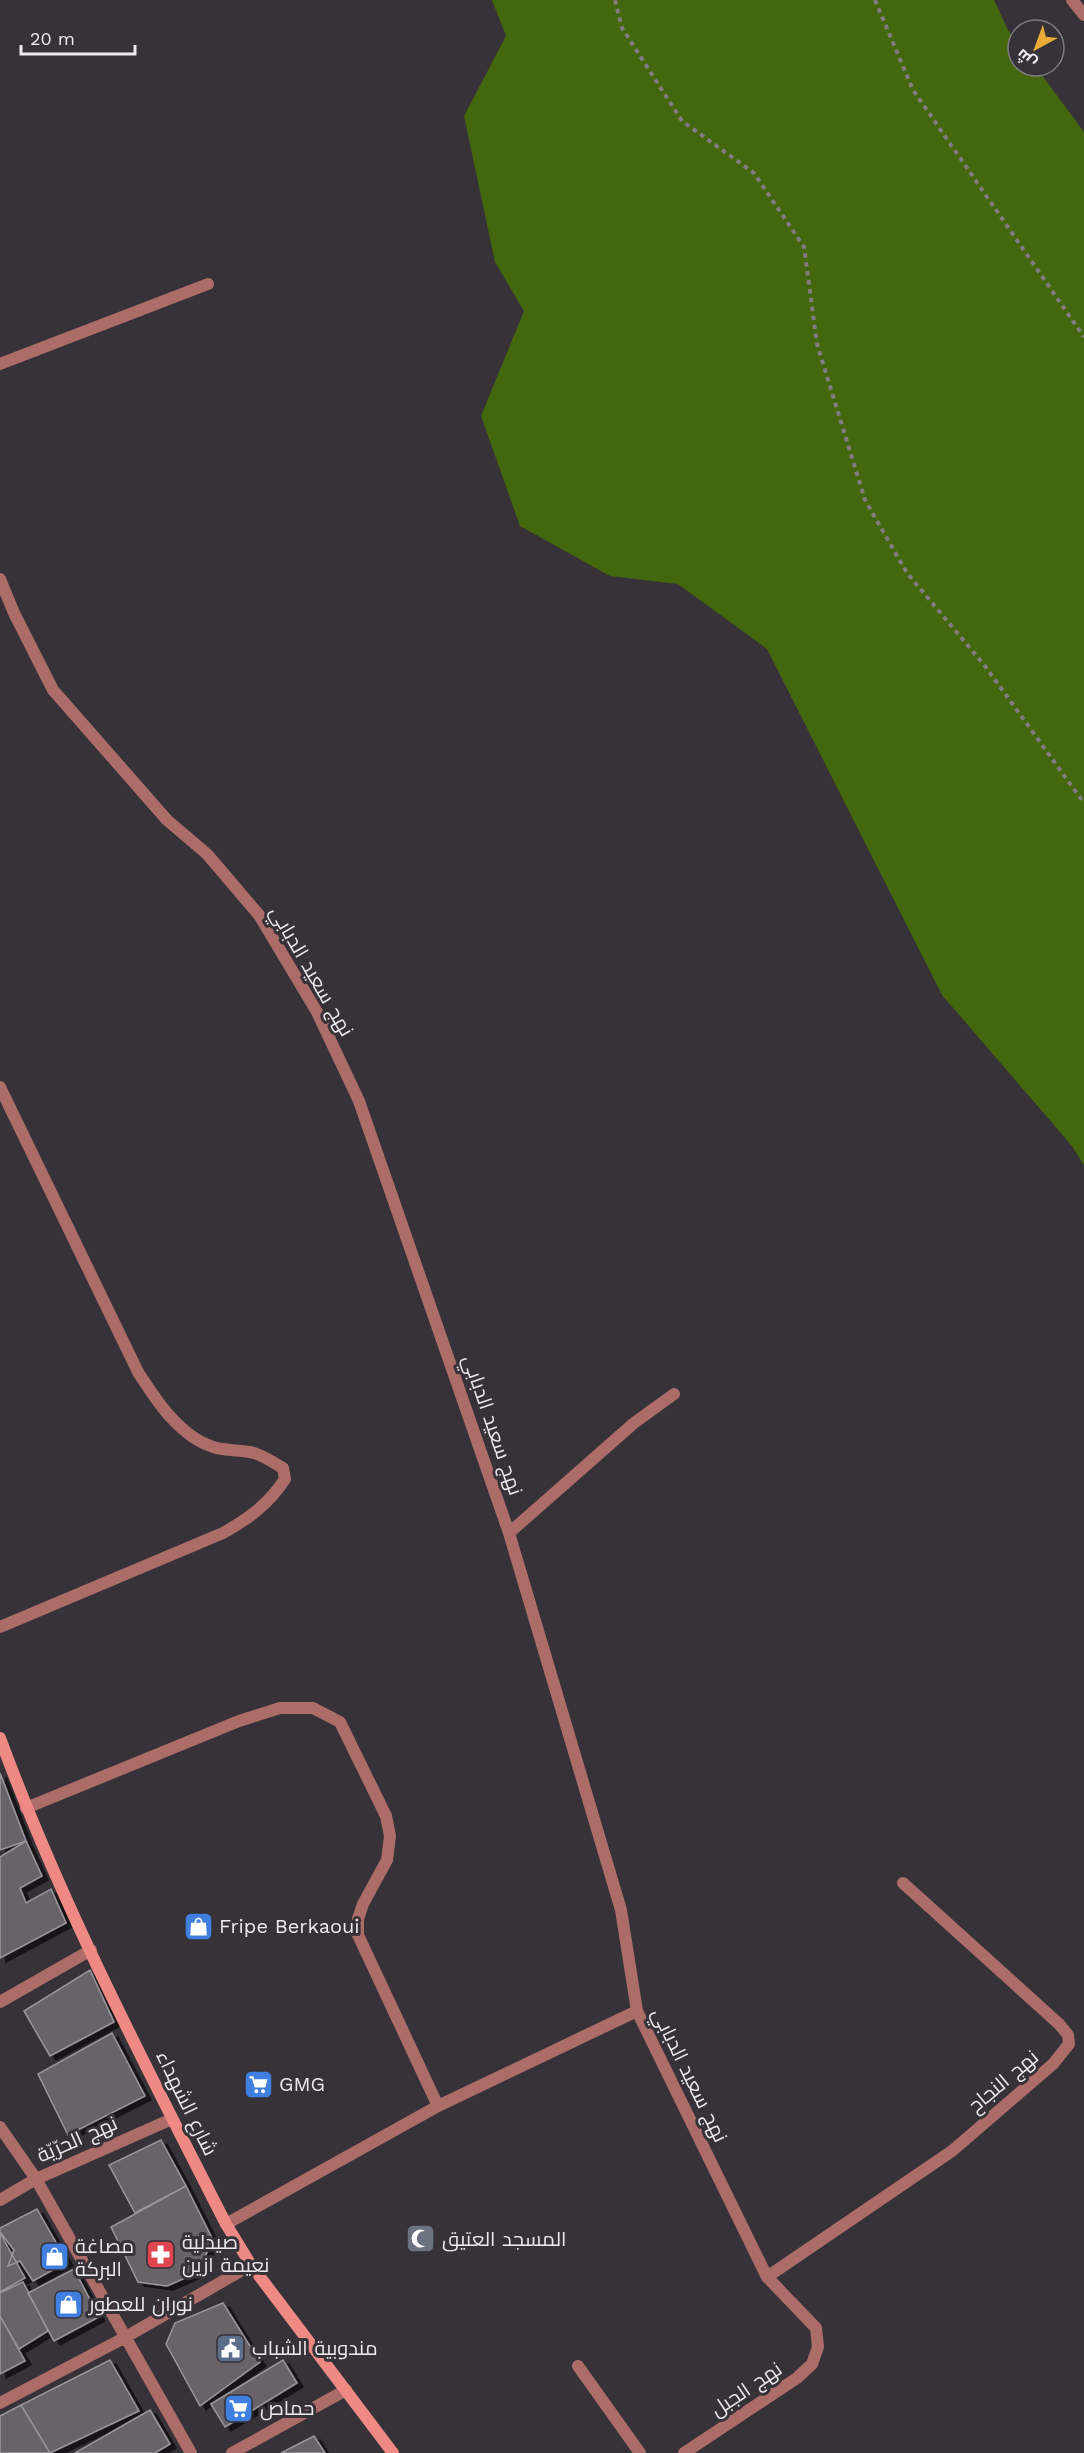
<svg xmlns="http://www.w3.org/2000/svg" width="1084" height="2453" font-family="'Work Sans',Cairo,sans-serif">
	<defs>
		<filter id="shadow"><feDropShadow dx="6" dy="4" stdDeviation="0" flood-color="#0009"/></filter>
	</defs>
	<rect width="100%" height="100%" fill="#363238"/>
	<path fill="#43670c" d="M492 0H994L1008 30 1018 43V66H1035L1084 132V1165L1072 1146 942 995 767 649 678 584 610 576 520 526 481 416 524 311 495 262 464 116 506 36Z"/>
	<path fill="#686369" stroke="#9a959c" stroke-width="1.5" filter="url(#shadow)" d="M0 1773 26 1841 0 1850Z
		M26 1841 42 1876 20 1888 26 1903 51 1889 66 1923 0 1958V1857Z
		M90 1970 114 2022 50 2056 24 2011Z
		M112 2033 145 2096 68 2135 38 2074Z
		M161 2140 186 2186 135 2213 109 2165Z
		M186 2186 213 2240 197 2273 167 2286 138 2282 111 2227Z
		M37 2209 67 2262 33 2281 20 2261 8 2266 14 2250 0 2232V2228Z
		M0 2233 25 2278 0 2292Z
		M74 2269 99 2317 54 2341 28 2293Z
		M23 2282 48 2331 19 2349 0 2316V2293Z
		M223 2303 260 2362 200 2406 166 2344 175 2323Z
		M0 2316 25 2361 0 2374Z
		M110 2360 139 2411 50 2453 21 2405Z
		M283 2360 297 2383 225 2427 211 2404Z
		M21 2405 50 2453H0V2416Z
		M150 2410 170 2444 155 2453H75Z
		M314 2436 325 2453H281Z"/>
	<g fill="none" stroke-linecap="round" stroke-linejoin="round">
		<path stroke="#807d82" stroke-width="4" stroke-dasharray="4.5 4.5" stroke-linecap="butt" d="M615 0 622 28 682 121 754 173 804 247 817 344 865 500 907 573 985 666 1084 803
			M875 0 913 90 1084 337"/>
		<path stroke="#ac6c68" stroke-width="12" d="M1072 0 1084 15
			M0 364 208 284
			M0 579 14 613 53 690 167 820 207 854 259 915 317 1012 359 1101 509 1533 621 1910 637 2011 767 2277 816 2328 818 2347 812 2364 797 2378 684 2453
			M0 1087 138 1372C156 1400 179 1436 213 1447 226 1451 241 1450 254 1453 264 1456 274 1463 283 1468L285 1479C269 1504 248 1519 223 1533L0 1627
			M509 1533 634 1423 674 1394
			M26 1808 239 1721 280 1708H313L340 1722 386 1816 390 1836 387 1860 363 1904 358 1919V1935L438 2106
			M0 2002 91 1950
			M0 2127 36 2179 191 2453
			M0 2200 36 2179 172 2119
			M226 2224 438 2106 637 2011
			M767 2277 952 2151 1053 2064 1069 2044 1068 2035 1059 2024 903 1883
			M578 2366 640 2453
			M0 2403 124 2338 251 2265
			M232 2453 346 2390"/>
		<path stroke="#ef8984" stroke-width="12" d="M0 1738C62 1906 145 2065 226 2224L251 2265 393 2453"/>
	</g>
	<defs>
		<symbol id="shop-square" viewBox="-11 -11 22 22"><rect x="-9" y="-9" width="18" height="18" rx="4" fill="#3f7fe0" stroke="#363238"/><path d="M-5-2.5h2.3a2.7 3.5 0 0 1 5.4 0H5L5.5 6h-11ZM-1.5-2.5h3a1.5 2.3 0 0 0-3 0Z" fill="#fff"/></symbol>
		<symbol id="supermarket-square" viewBox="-11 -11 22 22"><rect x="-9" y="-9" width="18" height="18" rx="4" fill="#3f7fe0" stroke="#363238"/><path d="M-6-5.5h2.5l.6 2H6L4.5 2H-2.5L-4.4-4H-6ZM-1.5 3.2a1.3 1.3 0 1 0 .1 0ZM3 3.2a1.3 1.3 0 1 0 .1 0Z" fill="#fff"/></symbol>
		<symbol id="mosque-square" viewBox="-11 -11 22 22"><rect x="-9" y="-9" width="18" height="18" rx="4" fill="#6b7280" stroke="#363238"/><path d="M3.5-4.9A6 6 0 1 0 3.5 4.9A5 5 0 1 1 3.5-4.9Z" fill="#fff"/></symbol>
		<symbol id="pharmacy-square" viewBox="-11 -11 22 22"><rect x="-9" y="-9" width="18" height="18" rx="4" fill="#e0444e" stroke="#363238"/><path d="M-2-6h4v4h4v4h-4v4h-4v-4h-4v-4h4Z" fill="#fff"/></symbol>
		<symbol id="civic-square" viewBox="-11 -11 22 22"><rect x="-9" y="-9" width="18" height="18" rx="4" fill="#5c6f8a" stroke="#363238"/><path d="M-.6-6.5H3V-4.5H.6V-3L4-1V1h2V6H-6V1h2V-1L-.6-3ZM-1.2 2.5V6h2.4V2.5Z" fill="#fff"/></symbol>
	</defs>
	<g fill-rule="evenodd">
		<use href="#shop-square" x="182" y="1910" width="33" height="33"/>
		<use href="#supermarket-square" x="242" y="2068" width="33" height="33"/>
		<use href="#mosque-square" x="404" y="2222" width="33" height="33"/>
		<use href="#pharmacy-square" x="144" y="2238" width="33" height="33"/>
		<use href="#shop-square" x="38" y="2240" width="33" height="33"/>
		<use href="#shop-square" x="52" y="2288" width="33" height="33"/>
		<use href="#civic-square" x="214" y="2332" width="33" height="33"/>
		<use href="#supermarket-square" x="222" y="2392" width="33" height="33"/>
	</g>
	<g text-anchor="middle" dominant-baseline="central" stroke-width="6" stroke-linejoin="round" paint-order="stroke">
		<g font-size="20" fill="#eceaed" stroke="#363238">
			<text transform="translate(312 971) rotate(60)">نهج سعيد الدبابي</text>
			<text transform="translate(493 1425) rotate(71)">نهج سعيد الدبابي</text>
			<text transform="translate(690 2075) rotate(64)">نهج سعيد الدبابي</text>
			<text transform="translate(1003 2081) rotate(-40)">نهج النجاح</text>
			<text transform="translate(187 2103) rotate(64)">شارع الشهداء</text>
			<text transform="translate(77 2139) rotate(-24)">نهج الحرّيّة</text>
			<text transform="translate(746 2389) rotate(-34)">نهج الجبل</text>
		</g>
		<g font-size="20" fill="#eceaed" stroke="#363238" text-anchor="start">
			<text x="219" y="1926">Fripe Berkaoui</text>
			<text x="279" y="2084">GMG</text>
			<text x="442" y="2239">المسجد العتيق</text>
			<text x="182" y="2242">صيدلية<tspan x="182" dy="23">نعيمة ازين</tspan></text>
			<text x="75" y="2246">مصاغة<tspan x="75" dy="23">البركة</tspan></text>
			<text x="89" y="2304">نوران للعطور</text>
			<text x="252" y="2348">مندوبية الشباب</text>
			<text x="260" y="2408">حماص</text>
		</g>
	</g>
	<g transform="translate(1036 48) rotate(221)"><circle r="28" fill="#363238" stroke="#7f7c80" stroke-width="1.5"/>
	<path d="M0-4.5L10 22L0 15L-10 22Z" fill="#eaaa38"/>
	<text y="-9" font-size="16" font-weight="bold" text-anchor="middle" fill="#eceaed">ش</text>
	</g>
	<path d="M21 45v9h114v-9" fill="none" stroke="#eceaed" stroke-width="3"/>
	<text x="30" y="45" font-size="18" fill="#eceaed" stroke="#363238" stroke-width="4.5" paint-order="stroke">20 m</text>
</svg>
